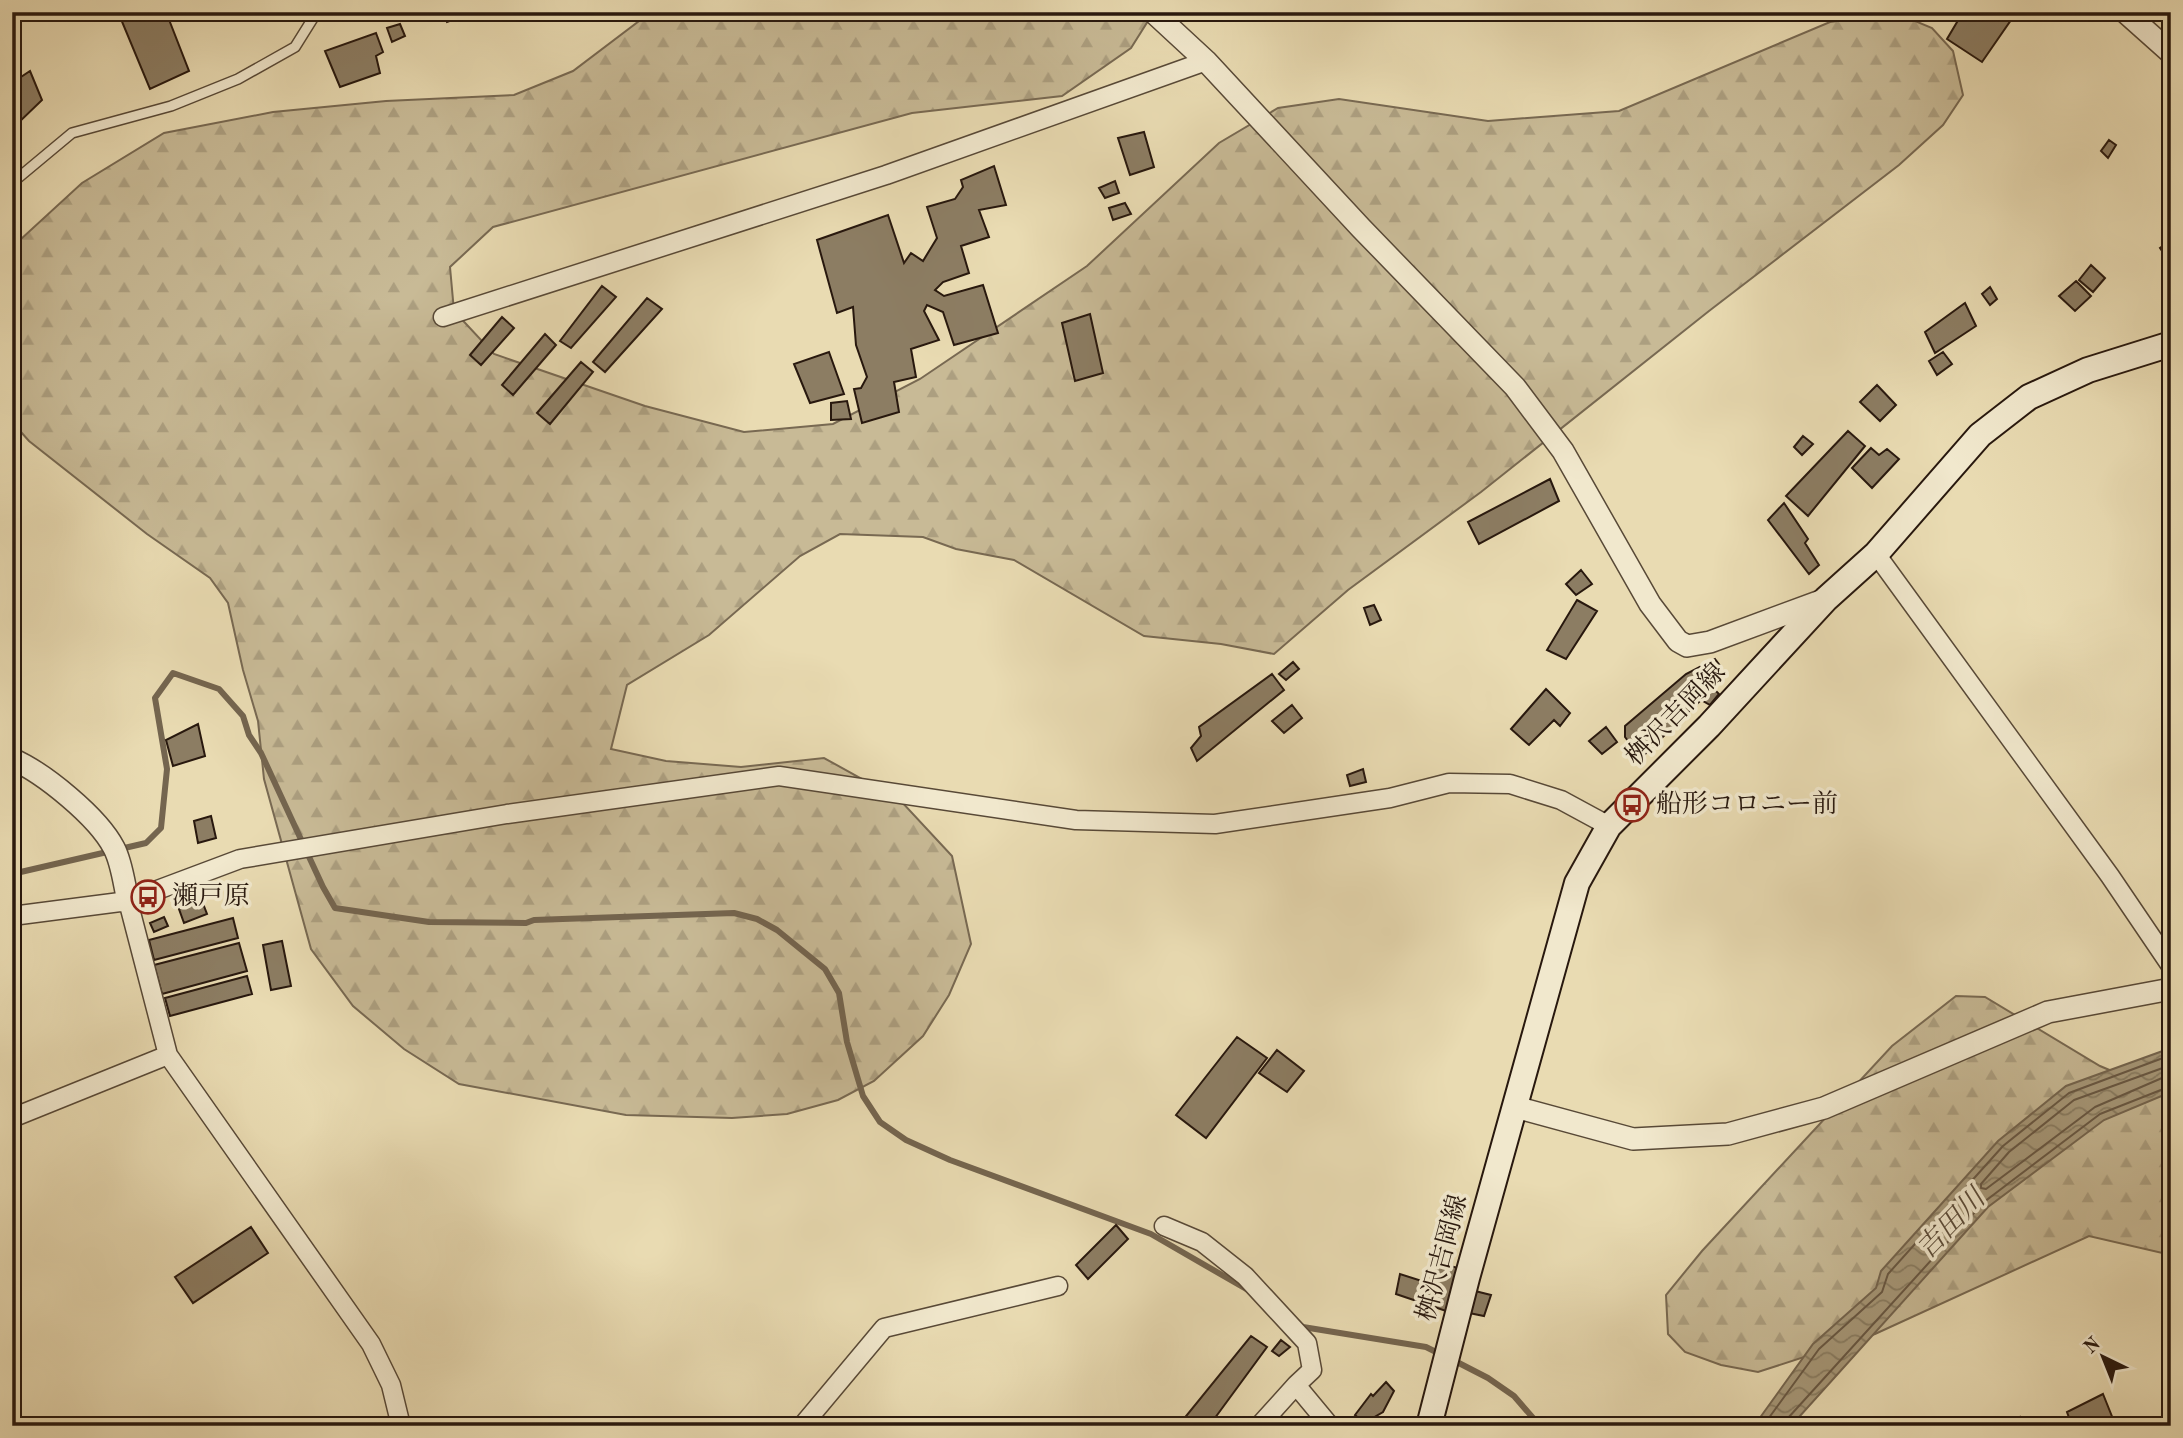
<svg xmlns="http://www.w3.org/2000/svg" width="2183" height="1438" font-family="'Old Standard TT','Noto Serif JP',serif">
	<defs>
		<pattern id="forest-firs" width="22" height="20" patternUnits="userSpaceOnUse" patternTransform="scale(1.75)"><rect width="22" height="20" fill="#c8ba96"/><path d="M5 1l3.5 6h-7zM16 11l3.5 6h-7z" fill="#ac9f80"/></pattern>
		<pattern id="water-waves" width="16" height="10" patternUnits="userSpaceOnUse" patternTransform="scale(1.75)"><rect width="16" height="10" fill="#a7997a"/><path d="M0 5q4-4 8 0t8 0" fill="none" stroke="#887c62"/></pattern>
	</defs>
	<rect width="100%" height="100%" fill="#e9dbb2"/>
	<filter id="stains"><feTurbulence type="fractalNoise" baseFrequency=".00286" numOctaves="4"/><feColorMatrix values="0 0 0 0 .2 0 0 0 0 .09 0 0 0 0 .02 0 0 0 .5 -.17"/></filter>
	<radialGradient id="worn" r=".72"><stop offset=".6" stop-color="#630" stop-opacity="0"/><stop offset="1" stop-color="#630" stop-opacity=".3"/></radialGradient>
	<path fill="url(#forest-firs)" stroke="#786952" stroke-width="2" d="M651 12H1147L1148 21 1131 48 1062 96 912 113 493 227 450 267 454 311 494 354 645 406 744 432 833 424 920 379 1087 266 1219 143 1278 108 1339 99 1488 121 1619 111 1830 22 1896 13 1932 28 1953 51 1963 95 1943 125 1899 165 1709 311 1481 492 1348 590 1274 654 1221 644 1144 636 1014 560 956 549 923 537 840 534 800 556 709 635 627 685 611 749 666 761 741 767 824 758 900 800 952 856 971 944 949 995 923 1036 874 1081 838 1100 787 1114 732 1118 626 1115 459 1084 404 1049 353 1006 311 949 264 779 258 721 243 670 228 603 210 578 147 534 29 441 12 422V264L21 239 82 183 164 133 273 112 386 101 514 95 573 71Z
		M1956 996 1985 997 2100 1066 2171 1096V1255L2089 1236 1875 1334 1758 1372 1721 1365 1685 1352 1668 1334 1666 1295 1702 1251 1892 1046Z"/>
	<path fill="url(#water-waves)" stroke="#74654f" stroke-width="2" d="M2171 1048V1092L2104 1120 1988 1207 1791 1426H1754L1813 1344 1876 1288 1881 1271 1998 1141 2066 1086Z"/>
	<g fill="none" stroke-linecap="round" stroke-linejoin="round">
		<path stroke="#685844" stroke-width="2" d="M2171 1065 2074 1100 2009 1152 1981 1184V1188L1986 1189 2095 1107 2162 1078 2171 1077
			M1763 1426 1819 1349 1882 1292 1888 1274 2003 1146 2069 1093 2171 1055
			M1786 1426 1788 1418 1984 1202 2100 1114 2171 1086"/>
		<path stroke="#74654f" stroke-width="6" d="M12 874 146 843 161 828 167 769 155 698 173 673 219 689 243 716 249 735 261 753 323 887 335 908 429 922 526 923 534 920 734 913 757 919 777 930 825 969 839 993 847 1042 863 1096 880 1122 906 1140 950 1160 1151 1234 1248 1290
			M1298 1324 1303 1327 1426 1347 1440 1354
			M1453 1360 1488 1378 1514 1396 1540 1426"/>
	</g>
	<path fill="#8c7d63" stroke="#28180e" stroke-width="2" d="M118 12H166L189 71 150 89Z
		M444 12H475L447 22Z
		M1963 12H1998L2011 20 1982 62 1947 39Z
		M400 24 405 36 392 42 387 28Z
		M376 33 383 52 376 56 380 73 340 87 325 51Z
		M30 71 42 100 12 129V83Z
		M1144 132 1154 167 1130 175 1118 138Z
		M2109 140 2116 145 2108 158 2101 151Z
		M994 166 1006 205 979 210 989 237 961 246 969 273 943 282 935 290 944 296 983 285 998 333 954 345 943 312 927 305 924 311 939 340 911 349 916 377 894 382 899 412 862 423 854 389 861 388 867 377 856 345 853 307 837 313 817 240 888 215 904 263 911 253 923 261 937 238 927 207 955 199 963 187 961 180Z
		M1115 181 1119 193 1105 198 1099 188Z
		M1125 203 1131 214 1113 220 1109 208Z
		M2171 240V264L2160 248Z
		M2091 265 2105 278 2093 292 2079 280Z
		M2076 281 2091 296 2075 311 2059 296Z
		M602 286 616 297 571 348 560 341Z
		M1990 287 1997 299 1990 305 1982 294Z
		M647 298 662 309 605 372 593 362Z
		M1965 303 1976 326 1935 353 1925 332Z
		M1090 314 1103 373 1075 381 1062 323Z
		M502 317 514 328 481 365 470 355Z
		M545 334 556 345 513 395 502 385Z
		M829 352 844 394 810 403 794 364Z
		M1943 352 1952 364 1937 375 1929 361Z
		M581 362 593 372 550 424 537 413Z
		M1877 385 1896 405 1880 421 1860 402Z
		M847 401 851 419 831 420V403Z
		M1848 431 1865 446 1808 516 1786 496Z
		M1803 436 1813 444 1802 455 1794 447Z
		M1871 448 1879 455 1887 449 1899 459 1872 488 1852 468Z
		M1550 479 1559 501 1479 544 1468 522Z
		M1784 503 1808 539 1805 543 1819 565 1809 574 1768 520Z
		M1581 570 1592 584 1576 595 1566 584Z
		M1577 600 1597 611 1566 659 1547 650Z
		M1374 605 1381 620 1370 625 1364 608Z
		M1715 659 1721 667 1708 683 1719 694 1710 705 1701 700 1641 758 1625 737V726L1686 674Z
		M1293 662 1299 669 1286 680 1279 674Z
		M1272 674 1284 690 1197 761 1191 748 1201 736 1199 727Z
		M1546 689 1570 713 1560 726 1554 720 1529 745 1511 729Z
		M1292 705 1302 718 1284 733 1272 721Z
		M198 724 205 756 173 766 166 740Z
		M1606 727 1617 742 1602 754 1589 741Z
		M1363 769 1366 782 1350 786 1347 775Z
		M211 816 216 838 198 843 194 821Z
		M202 901 207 914 184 923 179 909Z
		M164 917 168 926 154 932 150 923Z
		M233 918 238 938 154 960 149 940Z
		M282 941 291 986 271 990 263 945Z
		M239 943 247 971 162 994 154 965Z
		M247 976 252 994 170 1016 165 998Z
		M1237 1037 1267 1058 1206 1138 1176 1115Z
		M1277 1050 1304 1071 1287 1092 1259 1073Z
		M1116 1225 1128 1239 1088 1279 1076 1265Z
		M251 1227 268 1253 193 1303 175 1277Z
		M1438 1263 1458 1268 1446 1311 1396 1294 1400 1274 1428 1283Z
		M1475 1291 1491 1295 1484 1316 1469 1313Z
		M1251 1336 1267 1347 1209 1426H1178Z
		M1281 1340 1290 1347 1279 1356 1272 1351Z
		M1386 1382 1394 1391 1383 1412 1364 1423 1355 1415 1371 1394 1373 1396Z
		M2103 1394 2113 1419 2099 1426H2072L2067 1412Z
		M2020 1417 2024 1426H2005Z"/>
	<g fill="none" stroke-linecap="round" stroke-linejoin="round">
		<defs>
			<path id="service" d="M12 183 72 133 171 106 238 79 295 47 315 15 320 12"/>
			<path id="minor" d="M443 317 886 175 1206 61
				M1876 554 2110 876 2171 966
				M128 901 168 1055 371 1344 391 1385 401 1426
				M12 916 128 901 240 859 507 814 779 776 1076 820 1215 824 1390 798 1449 783 1510 784 1561 800 1609 826
				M12 1118 168 1055
				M1164 1226 1202 1242 1245 1276 1307 1343 1312 1370 1296 1385
				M802 1426 884 1328 1058 1286
				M1259 1426 1296 1385 1330 1426"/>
			<path id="tertiary" d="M1153 12 1206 61 1361 228 1515 387 1563 451 1650 604 1678 641 1687 646 1710 642 1826 599
				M2125 12 2171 53
				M12 759C44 773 98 817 114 848 122 863 124 884 128 901
				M1515 1107 1633 1139 1728 1134 1824 1108 2048 1012 2171 989"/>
			<path id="secondary" d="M1429 1426 1467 1278 1577 883 1609 826 1709 726 1826 599 1876 554 1980 435 2029 397 2088 370 2171 344"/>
		</defs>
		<use href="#service" stroke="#584937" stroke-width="12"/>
		<use href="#minor" stroke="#584937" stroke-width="21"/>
		<use href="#tertiary" stroke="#584937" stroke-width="24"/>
		<use href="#secondary" stroke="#28180e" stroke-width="28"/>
		<use href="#service" stroke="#f1e8cd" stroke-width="9"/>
		<use href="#minor" stroke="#f1e8cd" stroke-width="18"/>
		<use href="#tertiary" stroke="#f1e8cd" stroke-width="21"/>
		<use href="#secondary" stroke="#f1e8cd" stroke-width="24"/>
	</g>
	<defs>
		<symbol id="bus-ring" viewBox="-11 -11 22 22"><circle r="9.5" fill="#f1e8cd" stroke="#8f2418" stroke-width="1.5"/><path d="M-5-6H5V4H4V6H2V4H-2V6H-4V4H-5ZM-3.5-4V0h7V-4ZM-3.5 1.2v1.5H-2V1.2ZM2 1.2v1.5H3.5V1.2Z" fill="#8f2418"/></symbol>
	</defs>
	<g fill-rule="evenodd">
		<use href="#bus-ring" x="1613" y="786" width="38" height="38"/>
		<use href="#bus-ring" x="129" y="878" width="38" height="38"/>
	</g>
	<g text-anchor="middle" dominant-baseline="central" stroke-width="7" stroke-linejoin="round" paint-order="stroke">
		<g font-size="26" fill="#28180e" stroke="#f1e8cd">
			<text transform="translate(1676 715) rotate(-46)">桝沢吉岡線</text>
			<text transform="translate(1443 1258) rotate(-75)">桝沢吉岡線</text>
		</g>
		<g font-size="26" fill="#28180e" stroke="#f1e8cd" text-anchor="start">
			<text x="1656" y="805">船形コロニー前</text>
			<text x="172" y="897">瀬戸原</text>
		</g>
		<g font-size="28" font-style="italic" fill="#5b4c39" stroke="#f1e8cd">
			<text transform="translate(1952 1225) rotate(-46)">吉田川</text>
		</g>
	</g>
	<rect width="2183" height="1438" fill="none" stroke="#e9dbb2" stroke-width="42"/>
	<rect x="14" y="14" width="2155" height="1410" fill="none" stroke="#28180e" stroke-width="3.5"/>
	<rect x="21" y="21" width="2141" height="1396" fill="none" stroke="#28180e" stroke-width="2"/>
	<g transform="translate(2103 1357) rotate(317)" stroke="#f1e8cd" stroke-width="5" paint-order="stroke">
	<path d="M0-5L12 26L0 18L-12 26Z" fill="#28180e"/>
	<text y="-10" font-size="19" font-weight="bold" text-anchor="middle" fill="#28180e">N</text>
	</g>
	<rect width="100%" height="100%" filter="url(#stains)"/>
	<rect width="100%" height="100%" fill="url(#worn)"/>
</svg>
